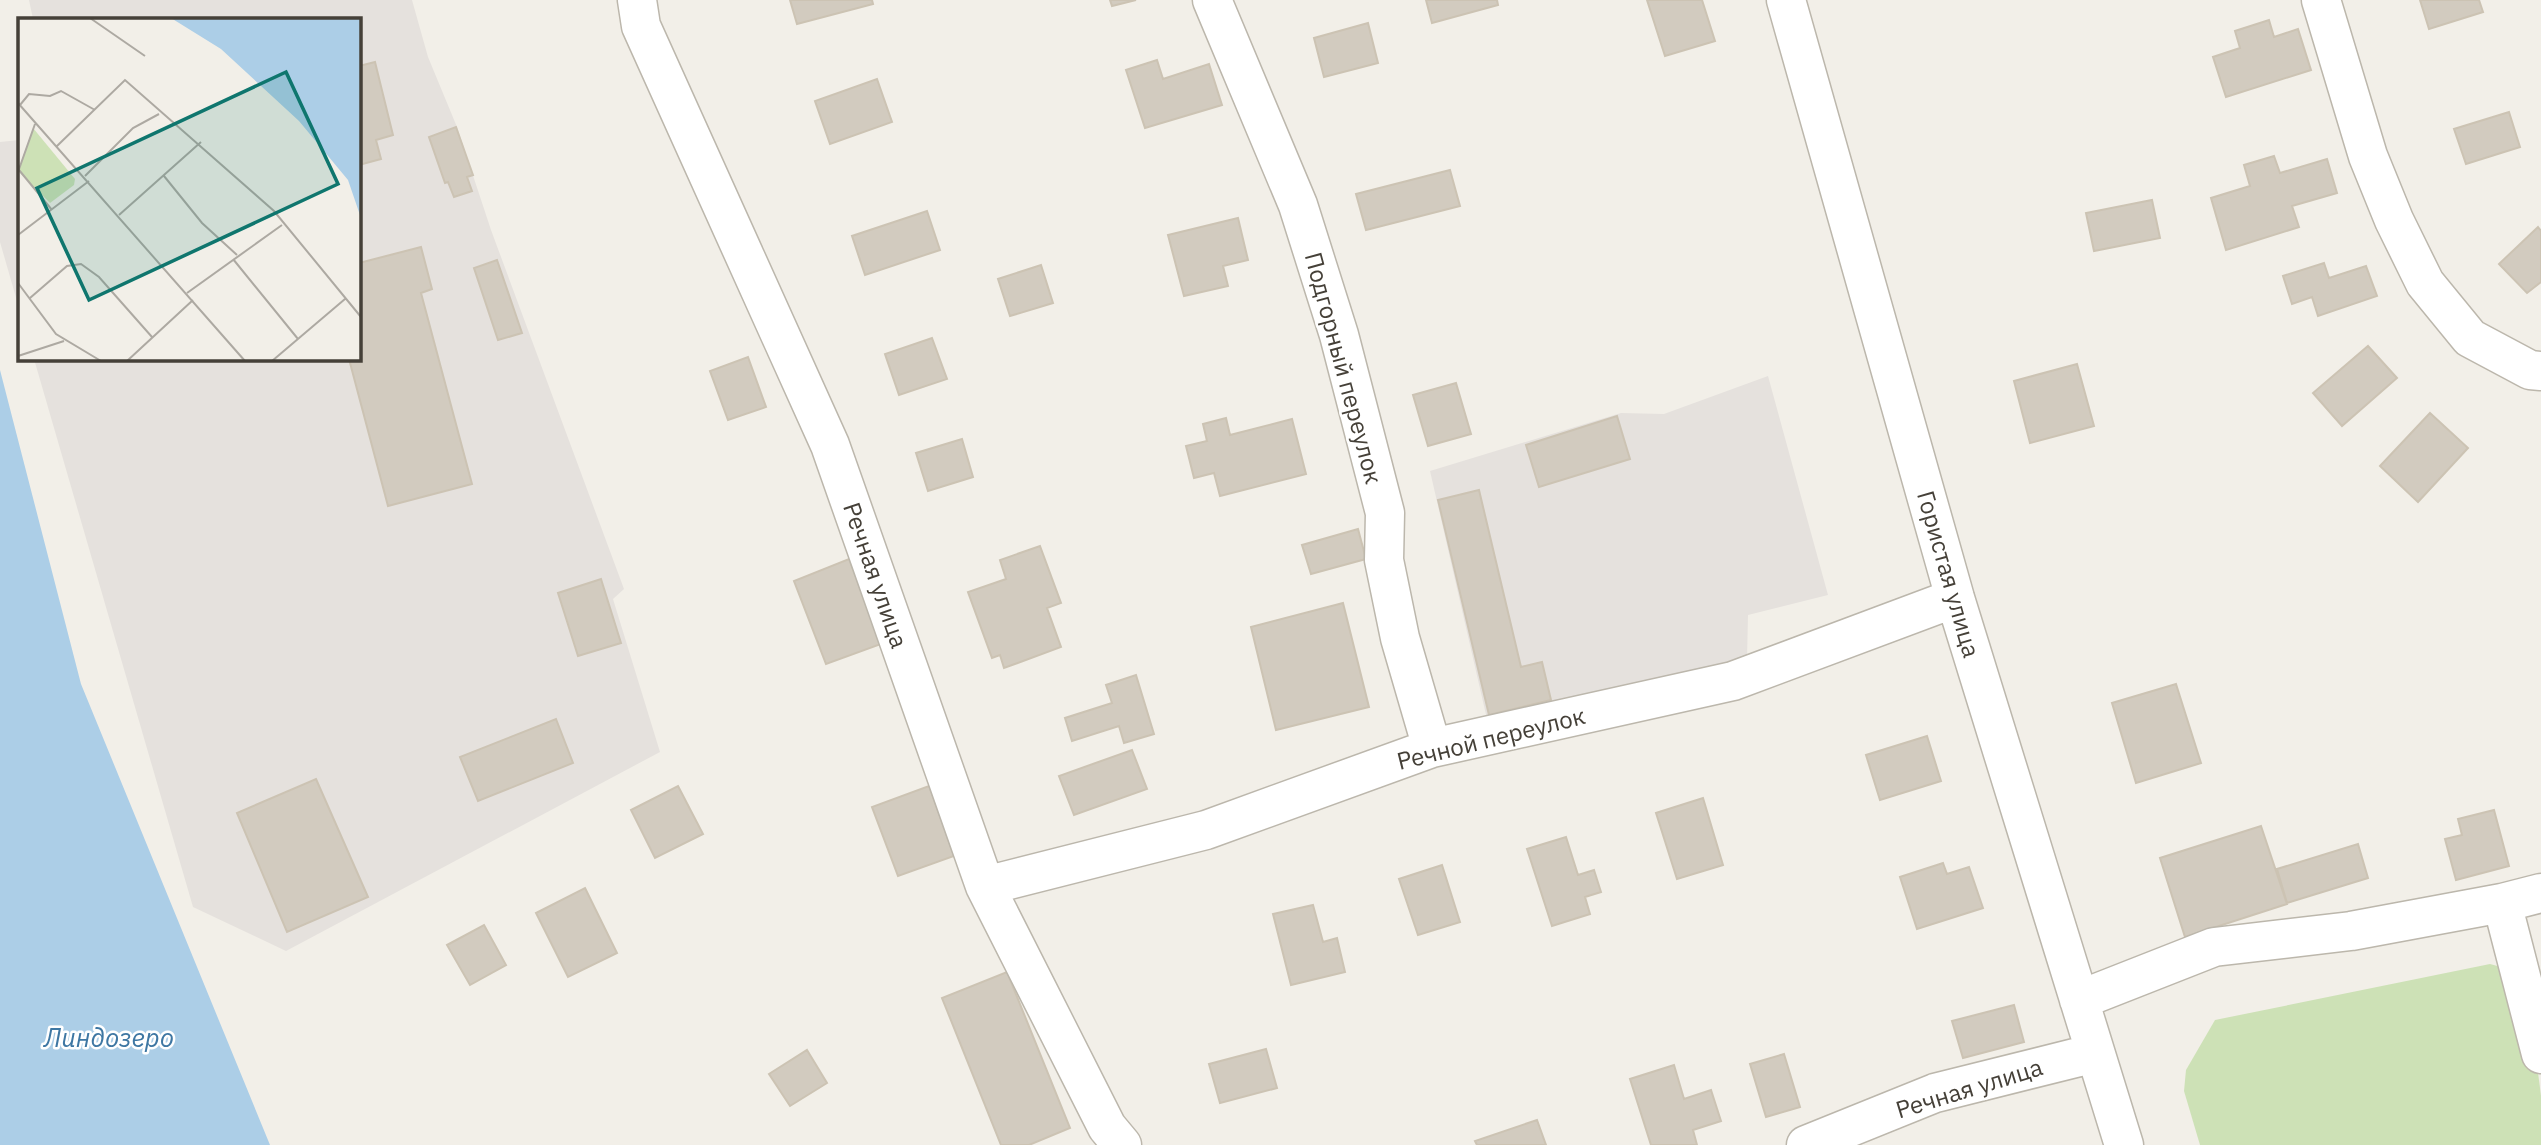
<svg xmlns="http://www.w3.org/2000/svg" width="2541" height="1145" font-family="'IBM Plex Sans',sans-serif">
	<rect width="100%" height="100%" fill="#f2efe8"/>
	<path fill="#e5e1dd" d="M29 0H412L428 57 457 127 491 230 624 589 613 599 660 752 286 951 193 907 34 359H359V19H33Z
		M19 140V308L0 242V142Z
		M1768 376 1828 595 1748 615 1747 659 1487 719 1430 471 1621 413 1664 414Z"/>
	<path fill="#cde1b6" d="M2490 964 2512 970 2533 1033 2541 1096V1145H2200L2184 1091 2186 1070 2215 1020Z"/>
	<path fill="#accee7" d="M0 370 81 684 270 1145H0Z"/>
	<path fill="#d2cbbf" stroke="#ccc3b3" stroke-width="2" d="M790 0H872L873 4 797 24Z
		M1110 0H1136L1112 6Z
		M1426 0H1497L1498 5 1432 23Z
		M1647 0H1702L1715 41 1665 56Z
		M2420 0H2479L2483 12 2429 29Z
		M2269 20 2274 37 2298 29 2311 70 2226 97 2213 57 2240 48 2235 31Z
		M1368 23 1378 63 1324 77 1314 38Z
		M1157 60 1163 79 1209 64 1222 105 1145 128 1126 70Z
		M375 62 393 135 376 140 381 159 359 165V66Z
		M877 79 892 122 830 144 815 101Z
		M2509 112 2520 147 2466 164 2454 129Z
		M456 127 473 175 467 177 472 191 454 197 448 182 445 183 429 137Z
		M2274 156 2280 173 2327 159 2337 193 2292 206 2299 227 2226 250 2211 198 2250 186 2244 165Z
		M1450 170 1460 206 1366 230 1356 194Z
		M2152 200 2160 238 2094 251 2086 213Z
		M927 211 940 250 865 275 852 236Z
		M1238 218 1248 260 1223 266 1228 286 1184 296 1168 235Z
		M2538 227 2541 231V282L2527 293 2499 264Z
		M421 247 432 289 421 293 472 484 388 506 349 359H359V263Z
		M497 260 522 333 498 340 474 268Z
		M2324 263 2329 278 2366 266 2377 296 2318 316 2312 297 2292 304 2283 276Z
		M1041 265 1053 303 1010 316 998 279Z
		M932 338 947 379 899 395 885 354Z
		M2368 346 2397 378 2342 426 2313 393Z
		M748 357 766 407 728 420 710 371Z
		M2077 364 2094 426 2030 443 2014 381Z
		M1456 383 1471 434 1428 446 1413 395Z
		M2430 413 2468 448 2418 502 2380 466Z
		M1617 416 1630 459 1539 487 1526 445Z
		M1226 418 1230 435 1292 419 1306 474 1220 496 1214 473 1194 478 1186 446 1207 441 1203 424Z
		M962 439 973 477 928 491 916 453Z
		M1479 490 1521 667 1542 662 1551 700 1489 715 1438 500Z
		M1358 529 1366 559 1311 574 1302 545Z
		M1040 546 1061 603 1047 608 1061 647 1004 668 1000 655 992 658 968 592 1006 579 1000 560Z
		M849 559 881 644 826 664 794 581Z
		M601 579 621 643 578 656 558 593Z
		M1343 603 1369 707 1276 730 1251 627Z
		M1136 675 1154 734 1124 743 1119 726 1072 741 1065 718 1112 703 1106 685Z
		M2176 684 2201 763 2136 783 2112 703Z
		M556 719 573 763 478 801 460 757Z
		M1927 736 1941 781 1880 800 1866 755Z
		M1132 750 1147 789 1074 815 1059 776Z
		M316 779 368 897 287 932 237 813Z
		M678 786 703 834 655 858 631 810Z
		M929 786 954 856 898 876 872 807Z
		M1703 798 1723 865 1677 879 1656 813Z
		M2494 810 2509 866 2456 880 2445 839 2462 835 2458 819Z
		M2261 826 2287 904 2185 937 2160 858Z
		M1566 837 1578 875 1594 870 1601 892 1585 897 1590 914 1552 926 1527 849Z
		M2358 844 2368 878 2287 903 2277 869Z
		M1943 863 1947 874 1969 867 1983 908 1917 929 1900 877Z
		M1442 865 1460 922 1418 935 1399 879Z
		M585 888 617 953 568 977 536 913Z
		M1313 905 1323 942 1337 938 1345 972 1291 985 1273 914Z
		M484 925 506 965 470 985 447 945Z
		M1007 972 1070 1128 1029 1145H1001L942 998Z
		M2014 1005 2024 1042 1963 1058 1952 1021Z
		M1266 1049 1277 1088 1220 1103 1209 1064Z
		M807 1050 827 1083 790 1106 769 1074Z
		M1784 1054 1800 1107 1766 1117 1750 1064Z
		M1674 1065 1684 1099 1711 1090 1721 1121 1693 1130 1697 1145H1651L1630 1079Z
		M1537 1120 1546 1145H1477L1475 1141Z"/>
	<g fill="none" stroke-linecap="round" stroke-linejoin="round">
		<defs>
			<path id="minor" d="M637 0 641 26 830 445 985 886 1107 1127 1122 1145
				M1212 0 1298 205 1339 335 1385 513 1384 560 1400 638 1432 748
				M1786 0 1955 598 2124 1145
				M2321 0 2368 156 2394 220 2425 283 2470 338 2530 370 2541 371
				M985 886 1206 830 1432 748 1733 681 1955 598
				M2502 903 2541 1054
				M2079 1000 2214 947 2351 931 2502 903 2541 893
				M1806 1145 1935 1093 2095 1053"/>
		</defs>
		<use href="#minor" stroke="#bcb7ac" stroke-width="41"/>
		<use href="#minor" stroke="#fff" stroke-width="38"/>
	</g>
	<g text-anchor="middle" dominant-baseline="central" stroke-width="5" stroke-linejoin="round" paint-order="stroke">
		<g font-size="24" fill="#454038" stroke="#fff">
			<text transform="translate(1344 368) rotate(75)">Подгорный переулок</text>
			<text transform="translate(1949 574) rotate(74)">Гористая улица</text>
			<text transform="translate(876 575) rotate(71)">Речная улица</text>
			<text transform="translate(1491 738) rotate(-14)">Речной переулок</text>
			<text transform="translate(1969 1088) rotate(-17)">Речная улица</text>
		</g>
		<g font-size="26" font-style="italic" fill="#3e77a3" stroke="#fff">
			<text x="109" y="1037">Линдозеро</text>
		</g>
	</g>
	<g transform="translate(18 18)">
		<rect width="343" height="343" fill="#f2efe8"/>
		<path d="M15 110 57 161 56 167 32 185 0 153Z" fill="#cde1b6"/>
		<path d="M153 0H343V200L330 162 281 103 203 31Z" fill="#accee7"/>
		<path fill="none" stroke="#ada9a2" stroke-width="2" d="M72 0 127 38M0 85 227 343M2 87 11 76 32 78 43 73 77 92M39 128 107 62 256 193 343 299M1 152 34 192M0 154 17 106M67 158 115 110 141 96M146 158 184 205 219 237M101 197 183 124M0 217 71 163M215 241 280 321M0 265 38 316 83 343M169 275 264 207M12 280 49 248 63 246 81 259 134 319M0 338 46 323M109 343 175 282M254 343 327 281"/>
		<path fill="#0f766e" fill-opacity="0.15" stroke="#0f766e" stroke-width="3.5" d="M268 54 320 166 71 282 19 170Z"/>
		<rect width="343" height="343" fill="none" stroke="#454038" stroke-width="3.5"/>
	</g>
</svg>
